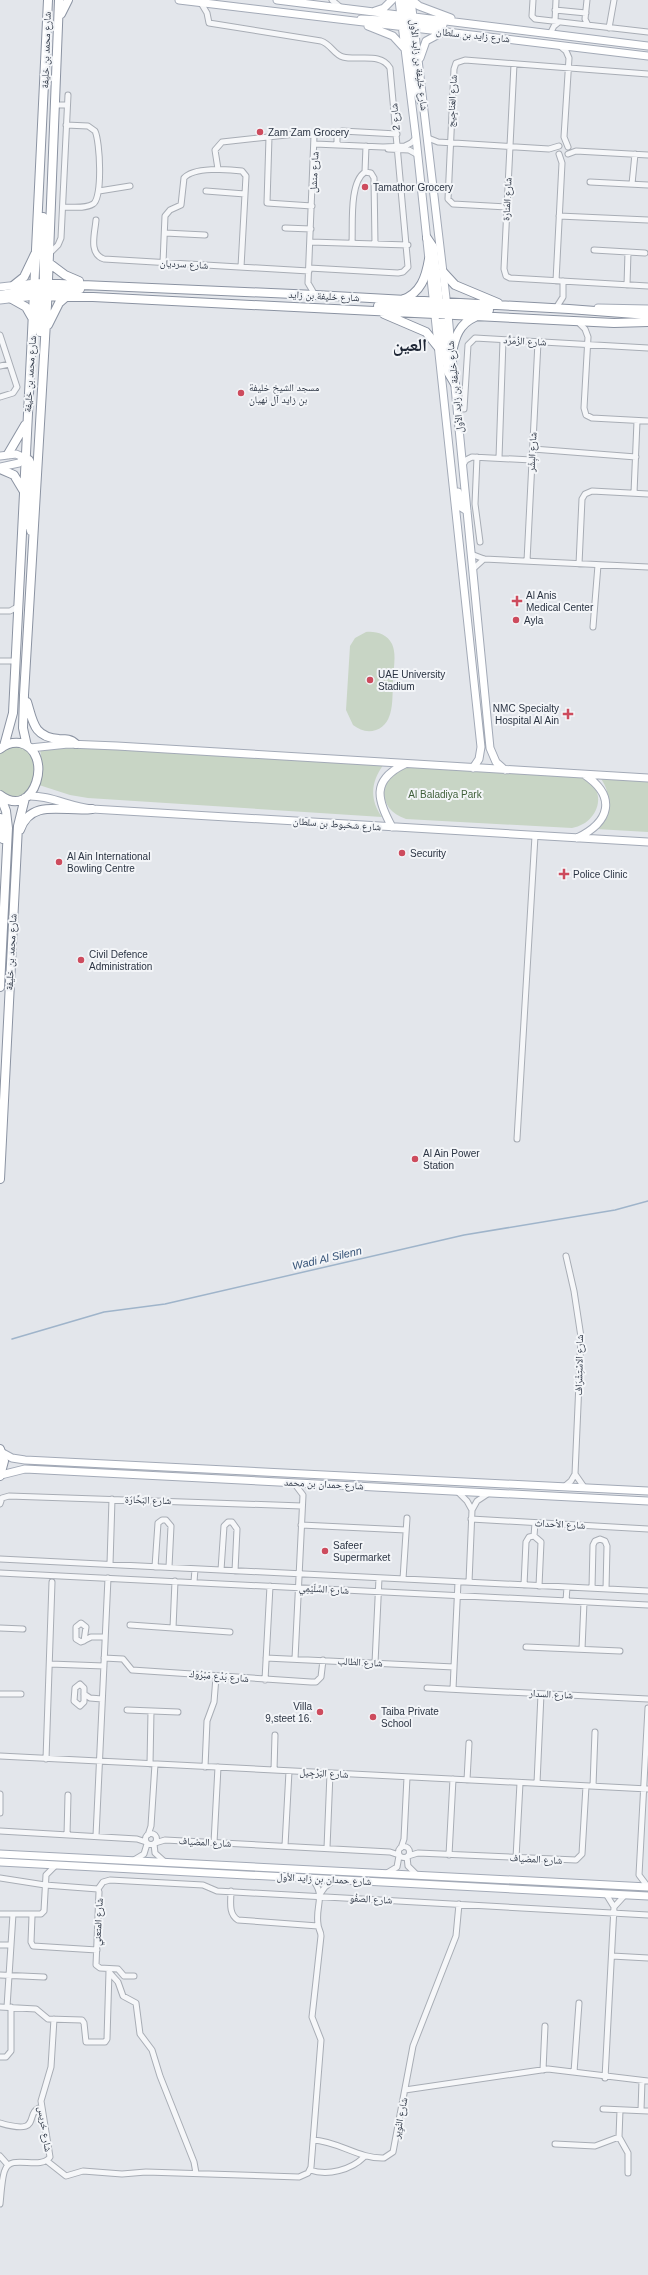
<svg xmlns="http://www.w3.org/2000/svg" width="648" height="2275" font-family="Helvetica,'Noto Naskh Arabic',sans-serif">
	<rect width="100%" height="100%" fill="#e3e6eb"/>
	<path fill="#c8d5c5" d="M366 632C376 631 387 634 392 644 397 655 393 670 393 681 392 697 395 724 376 730 367 733 360 730 353 725L346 710 350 646 355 638Z
		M63 744 384 764C371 781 369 799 382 817L88 798 70 795 39 785 42 765 40 748Z
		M21 746 33 755 35 775 29 793C18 797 10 799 0 790V753L5 748Z
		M401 766 580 777C609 786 601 823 572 828L406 819C389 813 382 802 384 784Z
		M599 776 648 779V832L596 829C606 809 615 797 599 776Z"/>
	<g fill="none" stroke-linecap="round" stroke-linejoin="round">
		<path stroke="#9fb4ca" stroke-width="1.5" d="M12 1339 104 1312 165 1304 464 1235 615 1210 648 1201"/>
		<defs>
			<path id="minor" d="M332 0 340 7
				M533 0 532 16 535 19 648 32
				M587 0 585 19 588 25
				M201 3 207 13 209 23 321 41C331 44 334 55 343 57 358 61 381 52 390 68L408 267 403 272 398 273 309 268
				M555 10 586 13
				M555 21 556 0
				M609 28 614 0
				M550 34 554 26 559 22
				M560 46 566 51 569 58 564 137 568 147
				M514 64 504 269 506 276 510 278 648 286
				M56 105H67
				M269 137 267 203 312 206
				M428 138 438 142 549 149 559 146
				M315 144 383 147 405 146 411 143 416 138
				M337 145V136L342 131 397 134
				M388 149 409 150 418 155
				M568 154 576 151 648 155
				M218 169 215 150 222 142 305 133 314 136 308 283 315 295
				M365 172 371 173 374 178 375 244
				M365 172 366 146
				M590 182 648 185
				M632 184 635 154
				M99 191 130 186
				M206 191 245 194
				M63 207C72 207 85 209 93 204 103 198 100 141 95 131L88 126 66 125
				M507 207 453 204 448 199 454 69 456 63 465 60 648 74
				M559 216 648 220
				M96 220C95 233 88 254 104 259L309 271
				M285 228 311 229
				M165 233 205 235
				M310 242 408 245
				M352 243C353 225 349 182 365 172
				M594 250 645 253
				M50 253 58 245 61 238 68 95
				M163 263 165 216 170 210 181 205 184 178C193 167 228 169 242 171L246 176 241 267
				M556 281 562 163 559 154
				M627 285 628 252
				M556 308 563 297V281
				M577 321 585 329 588 337 584 408 586 415 592 418 648 421
				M0 335 17 387 13 393 0 397
				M0 366 9 364
				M464 409 468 345 475 338 648 348
				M533 449 636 457
				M477 457 475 504 480 542
				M499 458 503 340
				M463 465 466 460 472 457 532 460
				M634 493 637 421
				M471 554 484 559 648 567
				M527 561 538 342
				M579 564 582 499 585 494 592 491 648 494
				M473 569 484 559
				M0 611H10L19 606
				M593 627 598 565
				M0 661H16
				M517 1139 535 836
				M575 1474 584 1487
				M294 1483 303 1495 295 1659
				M564 1487 571 1481 575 1474 581 1337 574 1291 566 1256
				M457 1491 467 1501 472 1510 469 1582
				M0 1504 2 1498 9 1496 302 1506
				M472 1510 477 1501 489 1493
				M471 1519 648 1529
				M301 1525 406 1530
				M534 1536 535 1523
				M0 1559 648 1591
				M110 1564 112 1499
				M155 1567 158 1523 162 1520H166L171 1526 169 1567
				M221 1570 224 1526 228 1522H232L237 1529 235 1571
				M0 1573 648 1605
				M403 1579 407 1518
				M194 1582 195 1569
				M524 1585 526 1542 529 1537 534 1536 541 1542 539 1586
				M592 1588 593 1545 595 1541 600 1539 605 1541 607 1546 606 1589
				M566 1601 567 1587
				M81 1623 86 1627 84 1641 81 1642 76 1639V1627Z
				M130 1625 230 1632
				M0 1628 23 1629
				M173 1628 175 1581
				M85 1640 91 1637H105
				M526 1647 620 1651
				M582 1649 584 1602
				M104 1658 123 1659 132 1670 311 1682H316L321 1677 323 1660
				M266 1658 454 1667
				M375 1663 379 1578
				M50 1664 104 1666
				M265 1680 270 1586
				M80 1684 84 1688V1702L80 1706 74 1701 75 1688Z
				M427 1688 648 1699
				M453 1689 458 1582
				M0 1694H21
				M84 1694 90 1698 102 1699
				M648 1708 639 1875 648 1887
				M127 1710 178 1712
				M0 1756 648 1789
				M46 1759 52 1582
				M150 1764 151 1711
				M205 1767 207 1721 214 1702 216 1677
				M274 1770 275 1735
				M467 1780 469 1743
				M537 1783 541 1694
				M593 1786 595 1732
				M0 1794V1813
				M0 1831 137 1839 146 1842
				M145.5 1839a5.5 5.5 0 1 1 11 0a5.5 5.5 0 1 1-11 0Z
				M67 1835 68 1795
				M148 1835 151 1826 155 1764
				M96 1836 108 1578
				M155 1843 165 1840 390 1852 399 1855
				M214 1843 218 1767
				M154 1844 155 1853 165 1862
				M285 1846 289 1771
				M398.5 1852a5.5 5.5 0 1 1 11 0a5.5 5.5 0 1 1-11 0Z
				M327 1848 330 1773
				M401 1848 404 1839 407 1777
				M449 1855 453 1779
				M408 1856 418 1853 576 1860 582 1854 586 1786
				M407 1857 408 1866 417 1875
				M516 1858 520 1783
				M134 1860 144 1854 147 1844
				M387 1873 397 1867 399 1856
				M0 1878 45 1885 98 1889 99 1892 96 1965 100 1968 118 1969 124 1976H134
				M98 1889 103 1882 110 1880 203 1885 217 1891 648 1915
				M231 1891C231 1901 228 1914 238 1920L318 1926
				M320 1894 325 1887 334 1880
				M606 1894 614 1907
				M0 1914H41L44 1911 46 1875 55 1866
				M32 1916 31 1942 33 1946 97 1950
				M0 1945H11
				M612 1956 648 1958
				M109 1972 118 1982 123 1996 136 2003 140 2034 152 2050 160 2076 194 2162 196 2173
				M0 1975 44 1977
				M0 2007 36 2009 48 2019 82 2020 84 2023 86 2042H105L107 2039 109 1971
				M7 2007 13 1914
				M0 2057H6L11 2051V2007
				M543 2070 545 2026
				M574 2072 579 2003
				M605 2078 614 1907 625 1895
				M405 2090 548 2069 648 2081
				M603 2109 648 2111
				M620 2110 619 2137 628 2153V2173
				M641 2110 642 2081
				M0 2123C44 2136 23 2113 41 2107
				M313 2140C338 2141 359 2159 384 2158L393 2152 413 2046 456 1936 459 1904
				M555 2144 595 2146 619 2137
				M0 2156 8 2165
				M47 2161 66 2176 83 2171 122 2174 146 2172 299 2177 308 2173 311 2167 321 2040 312 2017 321 1936C321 1931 318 1929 318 1924 315 1905 327 1895 311 1878
				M310 2170C328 2176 351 2170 364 2157
				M0 2204C1 2195 2 2176 5 2170 11 2153 40 2171 50 2157L41 2101 51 2067 54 2019"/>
			<path id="major" d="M179 0 648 56
				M277 0 648 46
				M399 0 416 138 481 747 479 759 473 768
				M405 0 408 19
				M411 0 448 315 490 748 496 762 505 770
				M412 0 419 6 451 18
				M375 11 384 8 392 0
				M401 16 409 28 417 93 422 103
				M361 19 405 21
				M411 23 443 25
				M368 26 393 36 404 48
				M420 58 426 41 441 33
				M0 287 36 283
				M0 300 35 296
				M598 308 648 309
				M0 456 16 454 25 458 19 463 0 467
				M458 492 461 507 467 511
				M30 748 68 744 117 746 648 778
				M28 796C50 795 70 807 92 809L648 842
				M392 827C377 800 371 780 405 764
				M577 838C610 822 617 797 585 775
				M1 1452 12 1458 25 1460 648 1491
				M1 1475 25 1469 648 1501
				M0 1854 648 1887
				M0 1862 648 1896"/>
			<path id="highway" d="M61 14 68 0
				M43 217 44 287
				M427 238 433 247 439 302 441 306
				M49 263 65 275 79 281
				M443 272 455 285 498 303
				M36 283 316 295 569 309 648 315
				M14 285 24 277 35 254
				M44 291 80 289
				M0 295 40 288
				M35 296 93 297 614 323 648 322
				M10 298 26 307 34 321
				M402 300C421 293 426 277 429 259
				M378 306 434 307 440 305
				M439 310 441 315 448 372 455 384
				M441 311 447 309 489 310
				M384 314 426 332 438 347
				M48 325 59 303 67 296
				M40 332V292
				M452 353C455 337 459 324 475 317
				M8 454 25 425
				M25 458 29 460 31 466 29 522 31 531
				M0 469 14 475 23 490
				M27 702C33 721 33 737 59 739 66 739 71 739 76 744
				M4 746 13 713C26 475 36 238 48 0
				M27 746 23 728 24 695 47 305 59 0
				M0 749C6 744 13 742 20 743 55 751 35 822 0 795
				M0 795 6 811 8 828 0 987
				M0 818 3 839
				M20 830C31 797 67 813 92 809
				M0 1179 18 826 25 798
				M0 1449 4 1461 0 1476"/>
		</defs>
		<use href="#minor" stroke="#a8adb5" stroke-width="7"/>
		<use href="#major" stroke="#a3aab7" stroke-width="9"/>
		<use href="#highway" stroke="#8b93a2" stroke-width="10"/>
		<use href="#minor" stroke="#f6f7f9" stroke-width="5"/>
		<use href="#major" stroke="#fff" stroke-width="7"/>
		<use href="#highway" stroke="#fff" stroke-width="8"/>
	</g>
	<g fill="#cd4b5d" stroke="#f3f5f8" stroke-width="1.5">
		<circle cx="260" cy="132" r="4"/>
		<circle cx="365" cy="187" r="4"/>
		<circle cx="241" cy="393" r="4"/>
		<path d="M515 595h4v4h4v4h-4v4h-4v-4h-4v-4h4z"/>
		<circle cx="516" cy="620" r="4"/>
		<circle cx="370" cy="680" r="4"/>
		<path d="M566 708h4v4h4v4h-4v4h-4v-4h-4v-4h4z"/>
		<circle cx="402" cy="853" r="4"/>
		<circle cx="59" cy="862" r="4"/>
		<path d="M562 868h4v4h4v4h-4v4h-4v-4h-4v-4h4z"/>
		<circle cx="81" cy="960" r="4"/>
		<circle cx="415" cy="1159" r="4"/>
		<circle cx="325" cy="1551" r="4"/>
		<circle cx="320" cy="1712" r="4"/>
		<circle cx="373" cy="1717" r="4"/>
	</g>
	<g text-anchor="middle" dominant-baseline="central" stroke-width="4" stroke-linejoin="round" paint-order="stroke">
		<g font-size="10" fill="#2b3443" stroke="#f3f5f8">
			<text transform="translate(473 35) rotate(6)">شارع زايد بن سلطان</text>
			<text transform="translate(46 50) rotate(-88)">شارع محمد بن خليفة</text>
			<text transform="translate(419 65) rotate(83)">شارع خليفة بن زايد الأول</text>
			<text transform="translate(452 101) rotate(-87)">شارع العَنَاجِيج</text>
			<text transform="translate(395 117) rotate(-95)">شارع 2</text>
			<text transform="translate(314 172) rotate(-87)">شارع منشل</text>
			<text transform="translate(507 199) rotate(-87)">شارع المَنارة</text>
			<text transform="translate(184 264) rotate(3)">شارع سرديان</text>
			<text transform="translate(324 296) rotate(3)">شارع خليفة بن زايد</text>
			<text transform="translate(525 341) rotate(3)">شارع الزُمرُّد</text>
			<text transform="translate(30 374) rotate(-86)">شارع محمد بن خليفة</text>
			<text transform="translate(455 387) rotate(-96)">شارع خليفة بن زايد الأول</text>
			<text transform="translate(532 452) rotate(-87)">شارع البِشْر</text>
			<text transform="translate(337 824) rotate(4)">شارع شخبوط بن سلطان</text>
			<text transform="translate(11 952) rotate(-87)">شارع محمد بن خليفة</text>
			<text transform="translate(579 1365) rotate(-89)">شارع الاسْتِشْرَاف</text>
			<text transform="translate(324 1484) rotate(3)">شارع حمدان بن محمد</text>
			<text transform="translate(148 1500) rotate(2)">شارع البَحَّارَة</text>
			<text transform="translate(560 1524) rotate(3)">شارع الأحداث</text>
			<text transform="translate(324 1589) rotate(3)">شارع السِّلَيْمِي</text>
			<text transform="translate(360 1662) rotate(3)">شارع الطالب</text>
			<text transform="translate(219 1676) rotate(5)">شارع بَدْع مَبْرُوك</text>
			<text transform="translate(551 1694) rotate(3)">شارع السدار</text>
			<text transform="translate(324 1773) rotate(3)">شارع البَرْجِيل</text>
			<text transform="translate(205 1842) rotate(3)">شارع المضياف</text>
			<text transform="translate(536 1859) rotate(3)">شارع المضياف</text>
			<text transform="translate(324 1879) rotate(3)">شارع حمدان بن زايد الأول</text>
			<text transform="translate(371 1899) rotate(3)">شارع الصفُو</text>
			<text transform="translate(98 1922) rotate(-87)">شارع المتعني</text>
			<text transform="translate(400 2118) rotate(-79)">شارع النُوِير</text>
			<text transform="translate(45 2129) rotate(81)">شارع خريس</text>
		</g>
		<g font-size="10" fill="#2b3443" stroke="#f3f5f8" text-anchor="start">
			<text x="268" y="132">Zam Zam Grocery</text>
			<text x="373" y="187">Tamathor Grocery</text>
			<text x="249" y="387">مسجد الشيخ خليفة<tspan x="249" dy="12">بن زايد آل نهيان</tspan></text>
			<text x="526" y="595">Al Anis<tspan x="526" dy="12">Medical Center</tspan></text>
			<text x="524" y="620">Ayla</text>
			<text x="378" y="674">UAE University<tspan x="378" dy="12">Stadium</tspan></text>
			<text x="559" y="708" text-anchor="end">NMC Specialty<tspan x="559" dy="12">Hospital Al Ain</tspan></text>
			<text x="410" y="853">Security</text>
			<text x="67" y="856">Al Ain International<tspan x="67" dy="12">Bowling Centre</tspan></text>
			<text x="573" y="874">Police Clinic</text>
			<text x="89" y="954">Civil Defence<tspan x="89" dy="12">Administration</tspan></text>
			<text x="423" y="1153">Al Ain Power<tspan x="423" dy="12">Station</tspan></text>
			<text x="333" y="1545">Safeer<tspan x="333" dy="12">Supermarket</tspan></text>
			<text x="312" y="1706" text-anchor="end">Villa<tspan x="312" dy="12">9,steet 16.</tspan></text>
			<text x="381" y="1711">Taiba Private<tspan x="381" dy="12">School</tspan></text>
		</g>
		<g font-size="10" fill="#3f5f39" stroke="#f3f5f8">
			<text x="445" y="794">Al Baladiya Park</text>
		</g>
		<g font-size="11" font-style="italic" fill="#355277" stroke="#f3f5f8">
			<text transform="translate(327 1258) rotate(-13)">Wadi Al Silenn</text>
		</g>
		<g font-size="18" font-weight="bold" fill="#1d2534" stroke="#f3f5f8">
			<text x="410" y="345">العين</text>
		</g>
	</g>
</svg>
